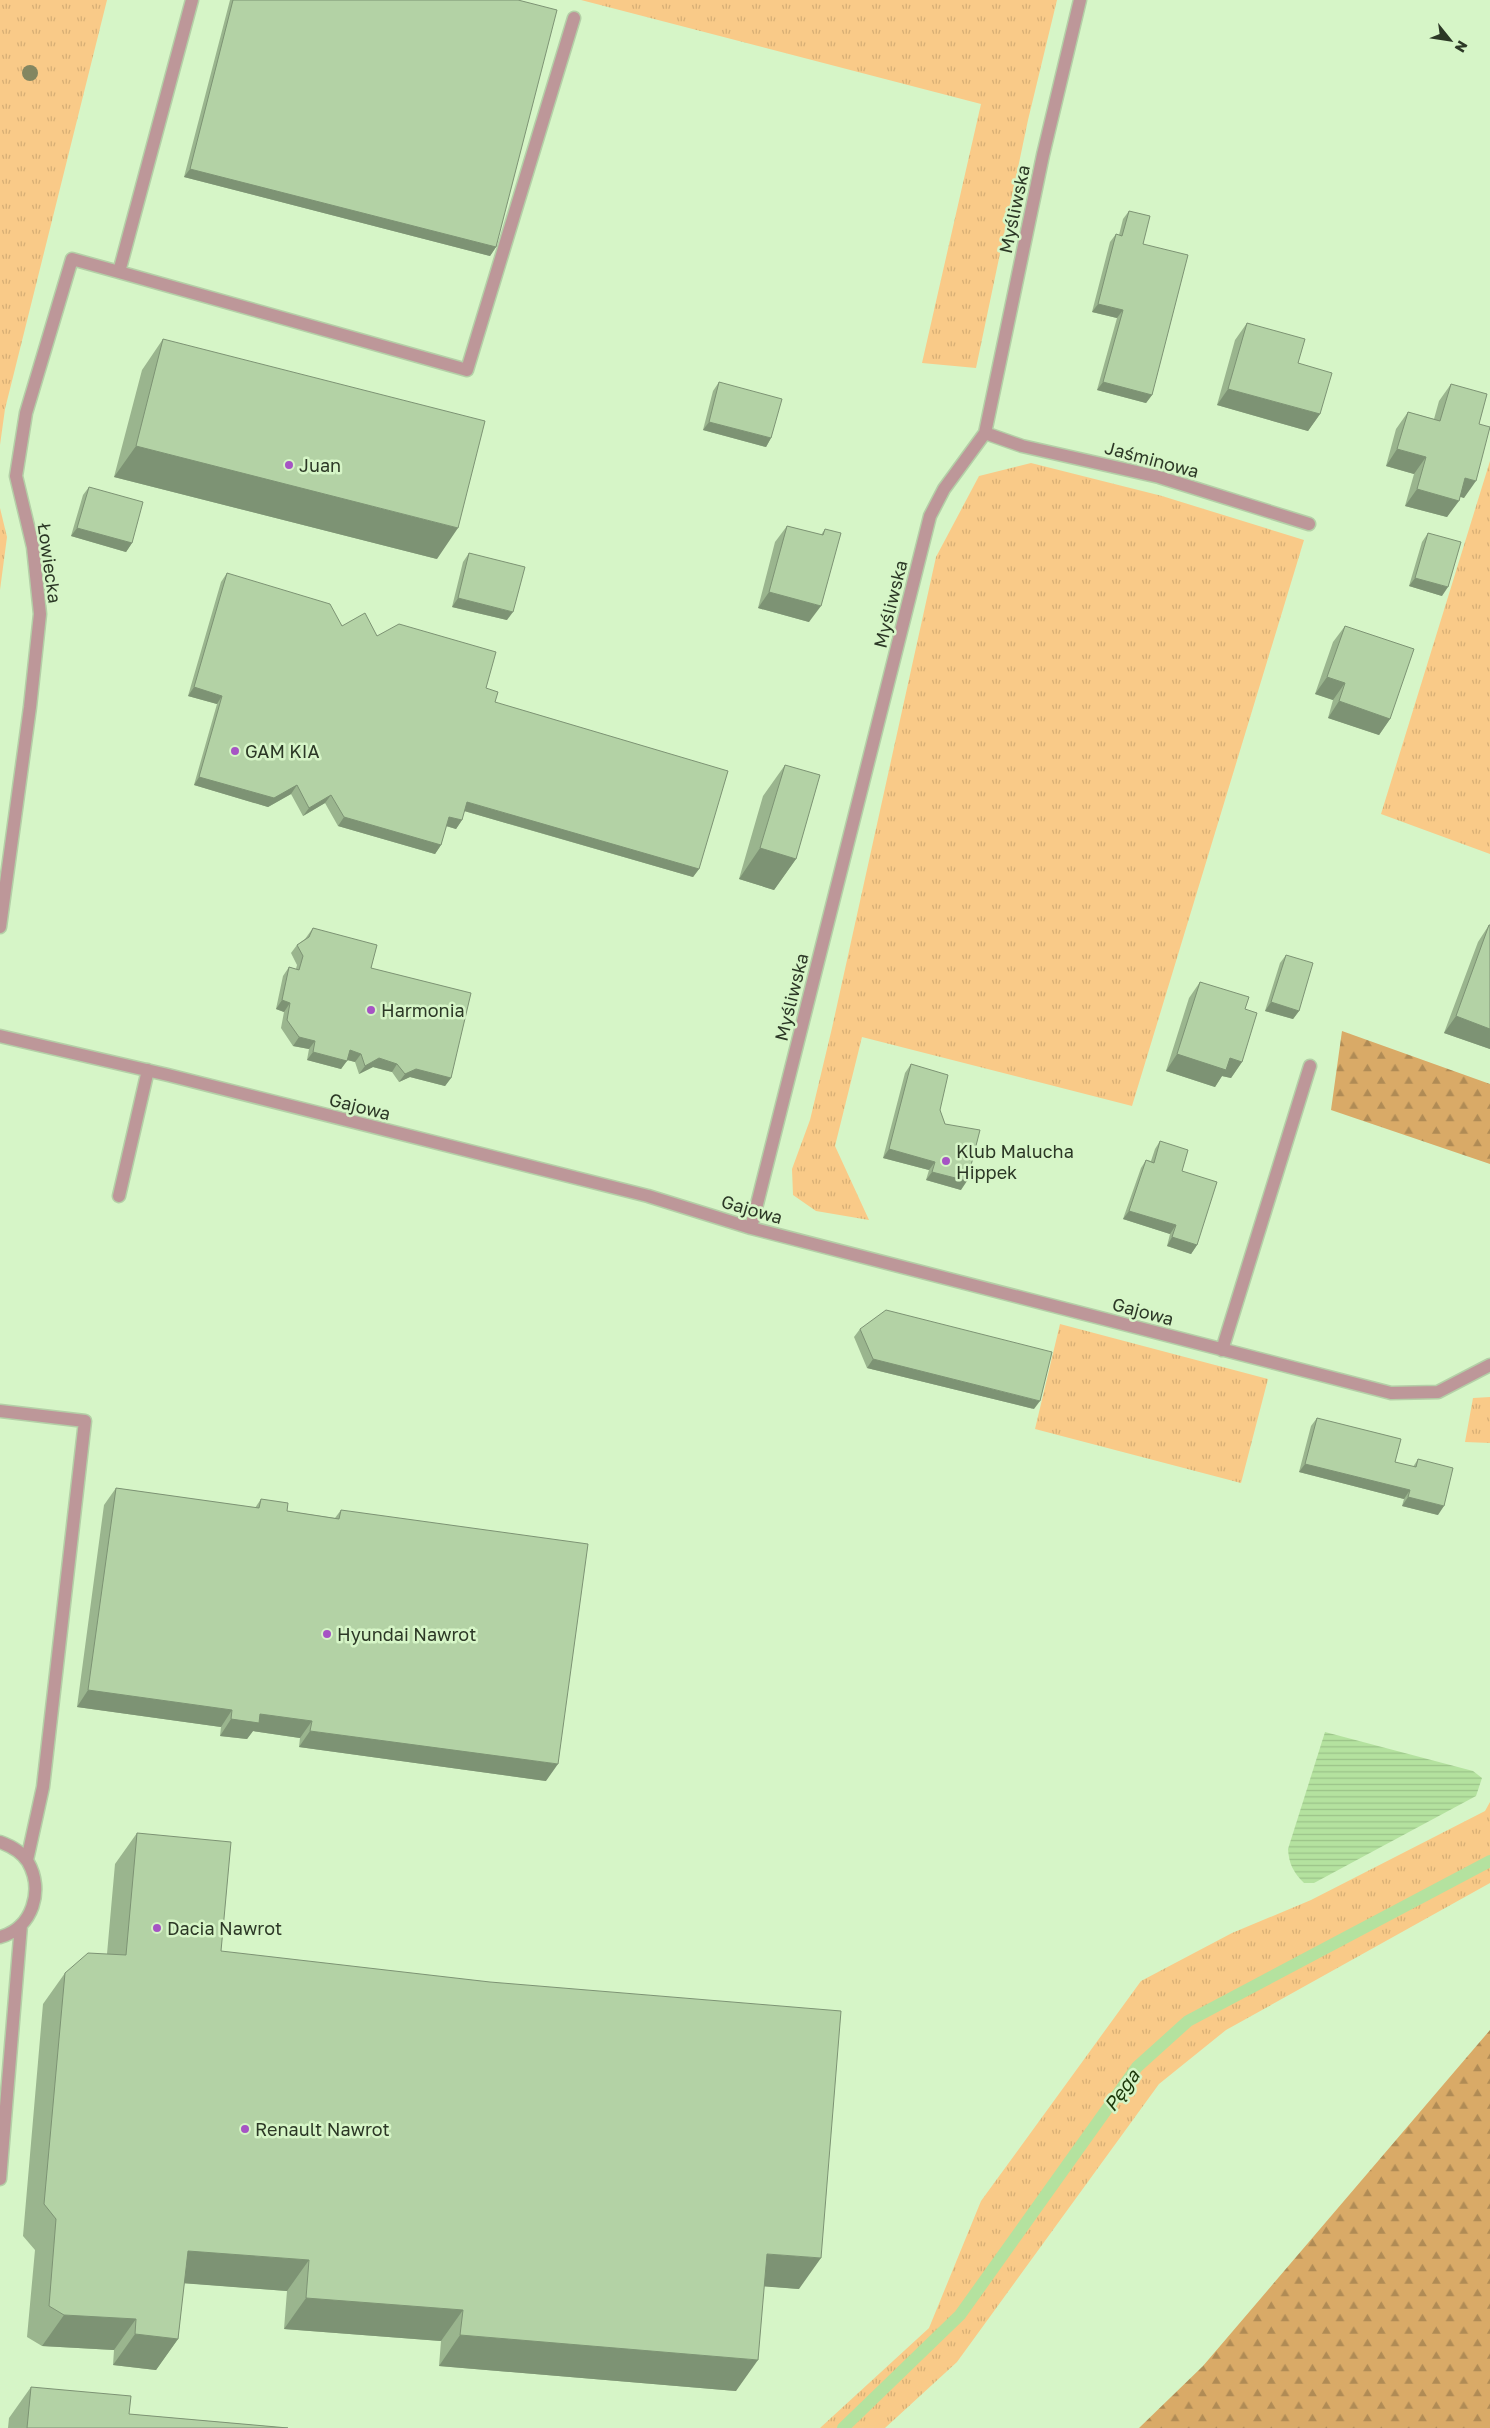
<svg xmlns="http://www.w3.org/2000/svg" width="1490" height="2428" font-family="'Golos Text',sans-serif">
	<defs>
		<pattern id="grass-tufts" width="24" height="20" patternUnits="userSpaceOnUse" patternTransform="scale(1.25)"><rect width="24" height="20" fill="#f9ca88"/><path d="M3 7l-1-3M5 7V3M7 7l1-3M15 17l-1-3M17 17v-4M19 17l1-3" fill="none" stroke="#d6ae75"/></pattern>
		<pattern id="forest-firs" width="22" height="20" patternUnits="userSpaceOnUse" patternTransform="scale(1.25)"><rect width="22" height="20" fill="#d9aa67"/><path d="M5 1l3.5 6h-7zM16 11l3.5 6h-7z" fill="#b08b55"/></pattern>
		<pattern id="water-rules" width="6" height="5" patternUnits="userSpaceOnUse" patternTransform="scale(1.25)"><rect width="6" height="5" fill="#b4e29f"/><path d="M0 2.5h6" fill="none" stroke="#9bc389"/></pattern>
	</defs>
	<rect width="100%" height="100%" fill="#d6f5c7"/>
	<path fill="url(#grass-tufts)" d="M0 0H107L5 409 0 445Z
		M581 0H1057L1028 120 976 368 922 363 981 104Z
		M1490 461V854L1381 814Z
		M1031 463 1162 496 1304 540 1132 1106 862 1037 835 1146 869 1220 816 1211 793 1195 792 1169 810 1120 832 1028 936 557 979 476Z
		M0 508 7 537 0 590Z
		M1060 1324 1268 1379 1241 1483 1035 1429Z
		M1490 1397V1443L1465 1442 1473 1398Z
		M1490 1802V1883L1226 2030 1159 2084 957 2362 885 2428H820L929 2328 981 2201 1141 1981 1232 1933 1311 1900 1485 1811Z"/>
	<path fill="url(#forest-firs)" d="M1342 1031 1490 1084V1164L1331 1110Z
		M1490 2030V2428H1139L1203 2366Z"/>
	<path fill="url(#water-rules)" d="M1325 1732 1473 1771 1482 1778 1476 1796 1314 1883H1304C1293 1872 1289 1864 1288 1849Z"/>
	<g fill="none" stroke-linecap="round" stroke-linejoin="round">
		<path stroke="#b4e29f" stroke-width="12" d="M843 2428 960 2315 1137 2067 1188 2021 1490 1861"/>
		<defs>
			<path id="minor" d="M119 272 467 370 574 18
				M985 433 1022 446 1159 477 1309 524
				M0 927 30 707 40 614 33 547 16 476 26 413 72 259 119 272 192 0
				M0 1036 168 1075 648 1196 751 1228 1391 1393 1438 1392 1490 1365
				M119 1196 148 1070
				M751 1228 930 516 944 489 985 433 1043 155 1080 0
				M1222 1350 1310 1066
				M0 1411 85 1421 43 1787 27 1860
				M0 1842C11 1846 22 1852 28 1862 44 1890 33 1928 0 1937
				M0 2179 21 1925"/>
		</defs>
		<use href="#minor" stroke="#b4cfa7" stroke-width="15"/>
		<use href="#minor" stroke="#bd9799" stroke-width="12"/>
	</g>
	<circle fill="#838661" cx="30" cy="73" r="8"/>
	<path fill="#9ab58e" d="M230 0H518L496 247 490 256 184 177Z
		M1129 211 1143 244 1152 395 1146 403 1097 390 1117 318 1092 312 1110 242 1116 234 1119 235 1123 219Z
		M1247 323 1298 363 1320 414 1308 431 1217 405 1235 340Z
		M163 339 437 559 114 477 142 370Z
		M719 382 771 438 766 447 703 430 713 391Z
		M1451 384 1479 424 1464 498 1460 496 1447 517 1405 506 1414 474 1386 466 1396 429 1408 412 1434 419 1439 401Z
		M89 487 132 543 126 552 71 536 83 495Z
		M787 526 821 535 825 529 809 622 758 608 775 542Z
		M1428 533 1442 596 1409 586 1422 542Z
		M469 553 507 620 452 607 463 562Z
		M227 573 342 626 377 636 486 688 495 702 699 869 693 877 464 811 462 820 456 829 446 826 441 845 435 854 338 826 325 803 303 816 291 794 268 807 194 785 217 704 188 696 221 582Z
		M1345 626 1390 719 1379 735 1328 718 1333 700 1315 694 1333 642Z
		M785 765 796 859 774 890 739 879 763 796Z
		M1489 925H1490V1049L1444 1033 1478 942Z
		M313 928 371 968 451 1078 445 1086 410 1077 399 1082 392 1072 373 1067 359 1074 355 1062 347 1060 341 1069 307 1060 309 1049 293 1046 281 1028 284 1012 276 1009 283 976 289 967 296 969 297 965 291 953 297 945 305 939Z
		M1286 955 1299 1011 1293 1019 1265 1011 1280 963Z
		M1200 982 1245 1009 1242 1062 1231 1078 1222 1076 1215 1087 1166 1071 1189 998Z
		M911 1064 940 1110 945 1124 961 1190 926 1180 929 1170 883 1158 905 1073Z
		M1160 1141 1182 1171 1197 1245 1191 1254 1167 1246 1170 1234 1123 1219 1141 1168 1146 1160 1151 1161 1155 1149Z
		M860 1329 1034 1409 867 1368 854 1337Z
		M1317 1418 1395 1462 1413 1467 1418 1459 1438 1515 1402 1506 1404 1499 1299 1472 1311 1426Z
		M116 1488 255 1508 261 1499 287 1511 335 1518 341 1510 546 1781 299 1747 300 1738 253 1731 247 1739 220 1736 221 1727 77 1707 104 1505Z
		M137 1833 221 1951 799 2289 764 2286 736 2391 439 2366 441 2341 284 2329 287 2291 184 2283 178 2339 156 2370 113 2365 114 2350 42 2346 27 2337 35 2250 23 2236 43 2004 65 1973 107 1954 115 1864Z
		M31 2387 129 2414 288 2428H8L9 2418Z"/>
	<path fill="#7d9374" d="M190 169 496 247 490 256 184 177Z
		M1098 304 1123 310 1117 318 1092 312Z
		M1103 382 1152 395 1146 403 1097 390Z
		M1228 389 1320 414 1308 431 1217 405Z
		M709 422 771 438 766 447 703 430Z
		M136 446 458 528 437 559 114 477Z
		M1397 449 1426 457 1414 474 1386 466Z
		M1465 478 1476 481 1464 498 1453 495Z
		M1417 489 1459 501 1447 517 1405 506Z
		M77 528 132 543 126 552 71 536Z
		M1415 578 1448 587 1442 596 1409 586Z
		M769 592 821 606 809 622 758 608Z
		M458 598 513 612 507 620 452 607Z
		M1327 677 1345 683 1333 700 1315 694Z
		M194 687 222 696 217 704 188 696Z
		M1339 701 1390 719 1379 735 1328 718Z
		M199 777 297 785 291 794 268 807 194 785Z
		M331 795 325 803 303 816 309 808Z
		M467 802 699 869 693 877 461 810Z
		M344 817 441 845 435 854 338 826Z
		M449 817 462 820 456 829 443 825Z
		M760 848 796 859 774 890 739 879Z
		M282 1000 290 1003 284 1012 276 1009Z
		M1271 1002 1299 1011 1293 1019 1265 1011Z
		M1456 1016 1490 1029V1049L1444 1033Z
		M299 1037 315 1041 309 1049 293 1046Z
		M350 1050 361 1054 355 1062 344 1059Z
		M313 1052 347 1061 341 1069 307 1060Z
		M1177 1054 1230 1058 1242 1062 1231 1078 1222 1076 1215 1087 1166 1071Z
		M379 1058 397 1064 392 1072 373 1067 359 1074 365 1066Z
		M416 1069 451 1078 445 1086 410 1077 399 1082 405 1074Z
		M889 1149 935 1162 929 1170 883 1158Z
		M932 1172 967 1181 961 1190 926 1180Z
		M1129 1211 1176 1225 1170 1234 1123 1219Z
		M1172 1237 1197 1245 1191 1254 1167 1246Z
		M873 1359 1040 1401 1034 1409 867 1368Z
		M1305 1464 1410 1490 1404 1499 1299 1472Z
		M1408 1497 1444 1506 1438 1515 1402 1506Z
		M88 1690 232 1710 221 1727 77 1707Z
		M260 1714 312 1721 300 1738 253 1731 247 1739 220 1736 231 1719Z
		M310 1731 558 1764 546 1781 299 1747Z
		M188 2251 309 2260 287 2291 167 2282Z
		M767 2254 821 2258 799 2289 745 2285Z
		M306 2298 463 2310 441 2341 284 2329Z
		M64 2315 136 2319 114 2350 42 2346Z
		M135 2334 178 2339 156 2370 113 2365Z
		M460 2335 758 2360 736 2391 439 2366Z"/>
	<path fill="#b3d2a5" stroke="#7d9374" d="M233 0H518L557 10 496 247 190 169Z
		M1129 211 1150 216 1143 244 1188 255 1152 395 1103 382 1123 310 1098 304 1116 234 1122 236Z
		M1247 323 1305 339 1298 363 1332 373 1320 414 1228 389Z
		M163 339 485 421 458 528 136 446Z
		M719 382 782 399 771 438 709 422Z
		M1451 384 1487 394 1479 424 1490 427 1476 481 1465 478 1459 501 1417 489 1426 457 1397 449 1408 412 1440 421Z
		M89 487 143 502 132 543 77 528Z
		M787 526 823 535 825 529 841 533 821 606 769 592Z
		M1428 533 1461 542 1448 587 1415 578Z
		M469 553 525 567 513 612 458 598Z
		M227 573 330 604 342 626 365 613 377 636 399 624 496 652 486 688 498 692 495 702 728 771 699 869 467 802 462 820 449 817 441 845 344 817 331 795 309 808 297 785 274 798 199 777 222 696 194 687Z
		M1345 626 1414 649 1390 719 1339 701 1345 683 1327 677Z
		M785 765 820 775 796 859 760 848Z
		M1489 925H1490V1029L1456 1016Z
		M313 928 377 945 371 968 471 993 451 1078 416 1069 405 1074 397 1064 379 1058 365 1066 361 1054 350 1050 347 1061 313 1052 315 1041 299 1037 287 1020 290 1003 282 1000 289 967 299 970 303 956 297 945 309 937Z
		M1286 955 1313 963 1299 1011 1271 1002Z
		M1200 982 1249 997 1245 1009 1257 1013 1242 1062 1230 1058 1226 1070 1177 1054Z
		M911 1064 948 1075 940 1110 945 1124 980 1130 967 1181 932 1172 935 1162 889 1149Z
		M1160 1141 1188 1150 1182 1171 1217 1182 1197 1245 1172 1237 1176 1225 1129 1211 1146 1160 1154 1163Z
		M886 1310 1052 1352 1040 1401 873 1359 860 1329Z
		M1317 1418 1401 1439 1395 1462 1416 1467 1418 1459 1453 1468 1444 1506 1408 1497 1410 1490 1305 1464Z
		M116 1488 259 1508 261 1499 288 1503 287 1511 339 1519 341 1510 588 1544 558 1764 310 1731 312 1721 260 1714 259 1723 231 1719 232 1710 88 1690Z
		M137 1833 231 1842 221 1951 490 1982 841 2011 821 2258 767 2254 758 2360 460 2335 463 2310 306 2298 309 2260 188 2251 178 2339 135 2334 136 2319 64 2315 49 2306 56 2219 44 2204 65 1973 88 1953 126 1955Z
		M31 2387 131 2396 129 2414 288 2428H27Z"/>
	<g fill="#a654c4" stroke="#d6f5c7" stroke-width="2">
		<circle cx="289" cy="465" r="5"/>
		<circle cx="235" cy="751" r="5"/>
		<circle cx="371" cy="1010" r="5"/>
		<circle cx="946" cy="1161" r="5"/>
		<circle cx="327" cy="1634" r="5"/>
		<circle cx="157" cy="1928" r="5"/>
		<circle cx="245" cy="2129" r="5"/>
	</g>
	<g text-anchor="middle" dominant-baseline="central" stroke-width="5" stroke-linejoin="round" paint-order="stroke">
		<g font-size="18" fill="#2c3826" stroke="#d6f5c7">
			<text transform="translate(1014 209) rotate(-78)">Myśliwska</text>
			<text transform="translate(1152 459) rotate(15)">Jaśminowa</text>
			<text transform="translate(50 563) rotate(82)">Łowiecka</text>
			<text transform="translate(890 604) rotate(-76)">Myśliwska</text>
			<text transform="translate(791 997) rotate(-76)">Myśliwska</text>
			<text transform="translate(360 1106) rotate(14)">Gajowa</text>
			<text transform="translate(752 1209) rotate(16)">Gajowa</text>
			<text transform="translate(1143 1311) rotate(15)">Gajowa</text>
		</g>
		<g font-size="18" fill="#2c3826" stroke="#d6f5c7" text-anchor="start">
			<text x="299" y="465">Juan</text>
			<text x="245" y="751">GAM KIA</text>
			<text x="381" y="1010">Harmonia</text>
			<text x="956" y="1151">Klub Malucha<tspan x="956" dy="21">Hippek</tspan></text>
			<text x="337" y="1634">Hyundai Nawrot</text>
			<text x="167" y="1928">Dacia Nawrot</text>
			<text x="255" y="2129">Renault Nawrot</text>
		</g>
		<g font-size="19" font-style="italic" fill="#1b3709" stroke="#d6f5c7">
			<text transform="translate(1121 2090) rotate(-54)">Pęga</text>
		</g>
	</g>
	<g transform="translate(1450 40) rotate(120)" stroke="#d6f5c7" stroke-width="4" paint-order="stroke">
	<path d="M0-4L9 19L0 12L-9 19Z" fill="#2c3826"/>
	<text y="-8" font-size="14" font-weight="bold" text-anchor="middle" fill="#2c3826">N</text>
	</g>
</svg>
